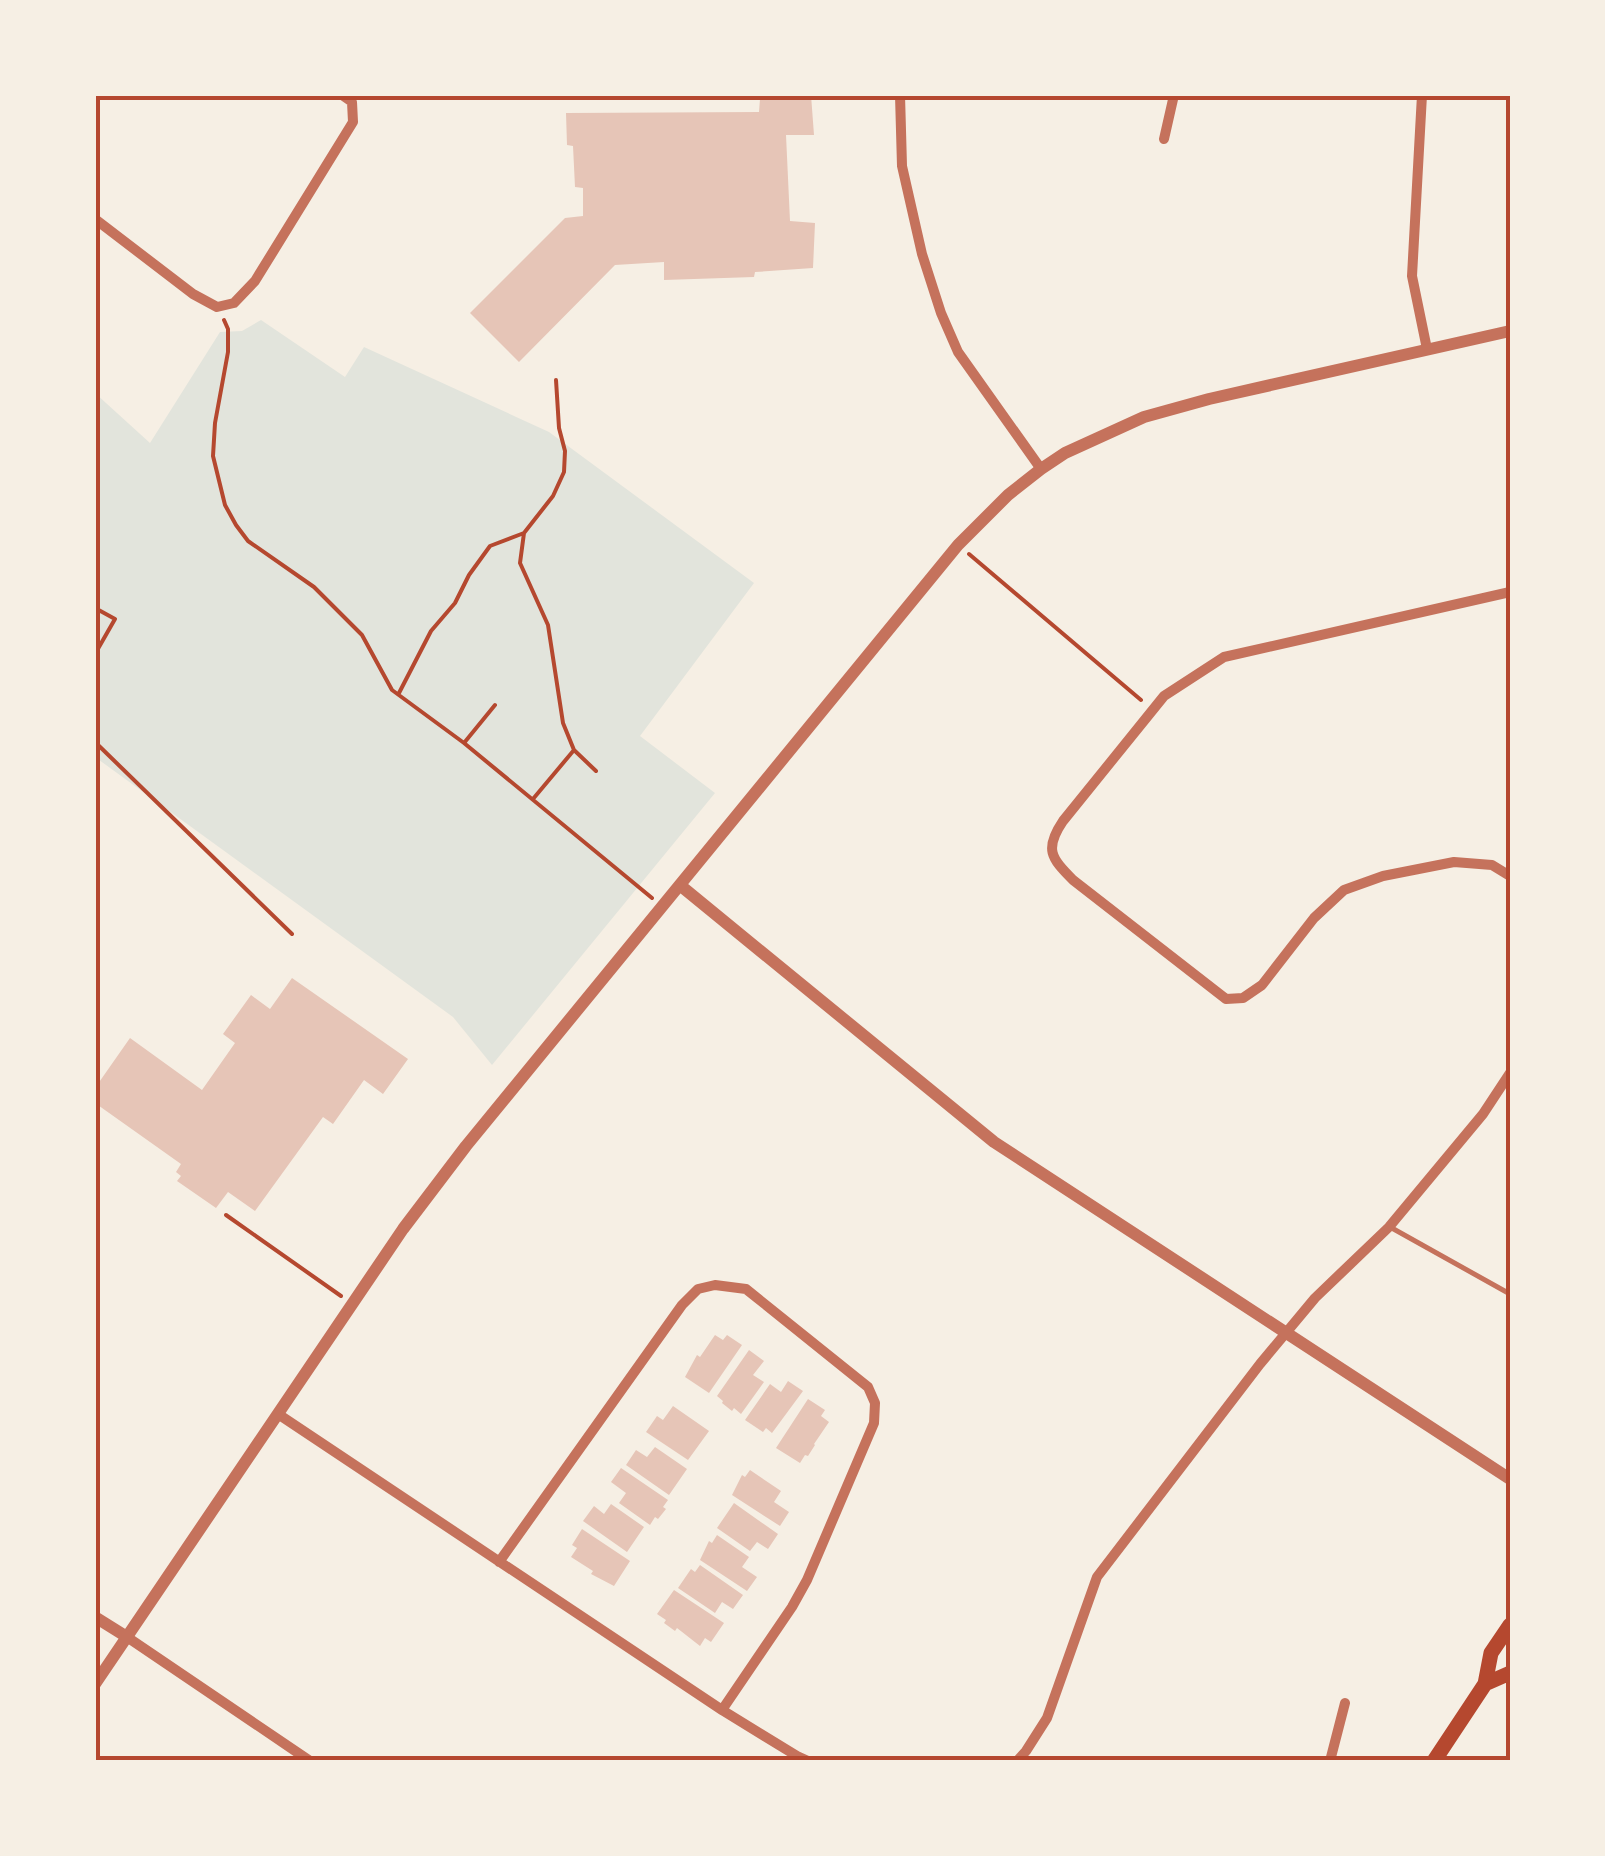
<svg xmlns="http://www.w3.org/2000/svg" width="1605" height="1856" font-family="'Exo 2',sans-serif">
	<rect width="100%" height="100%" fill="#f6efe4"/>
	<path fill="#e2e4dc" d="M261 320 345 377 364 347 549 432 754 583 640 736 715 793 492 1065 453 1017 95 757V393L150 443 220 332 242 331Z"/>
	<path fill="#e6c5b7" d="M811 95 814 135H786L790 221 815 223 813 268 755 272 754 277 664 280V262L615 265 519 362 470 313 565 218 583 216V188L575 187 573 146 567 145 566 113 759 112 760 99Z
		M292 978 408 1059 383 1094 364 1080 333 1124 323 1117 255 1211 228 1192 216 1208 177 1181 181 1176 176 1172 181 1164 95 1103V1088L130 1038 202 1090 235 1043 223 1034 251 995 270 1009Z
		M715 1335 723 1340 727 1335 742 1345 709 1393 685 1377 697 1355 700 1357Z
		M749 1350 764 1361 753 1375 764 1382 741 1414 734 1408 732 1411 722 1403 723 1401 717 1396Z
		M788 1381 803 1391 772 1433 766 1428 763 1432 745 1420 770 1384 781 1392Z
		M808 1399 825 1410 821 1416 829 1422 814 1444 815 1445 808 1456 805 1455 800 1463 776 1448Z
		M673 1406 709 1431 688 1460 646 1432 657 1416 663 1420Z
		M655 1447 687 1469 669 1495 626 1465 636 1450 647 1457Z
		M621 1468 668 1500 663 1507 666 1509 658 1519 655 1517 650 1525 619 1503 626 1493 611 1482Z
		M750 1470 781 1491 774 1502 789 1512 780 1526 732 1495 742 1475 745 1477Z
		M734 1503 778 1534 768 1549 757 1542 750 1551 717 1528Z
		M611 1504 644 1527 627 1552 583 1521 594 1506 604 1514Z
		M582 1529 630 1561 614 1586 591 1574 593 1571 571 1557 577 1548 572 1545Z
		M717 1535 749 1557 742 1567 757 1577 747 1591 700 1560 709 1541 712 1543Z
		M700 1565 743 1595 733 1609 722 1602 715 1613 678 1588 691 1569 695 1572Z
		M674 1590 724 1623 711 1642 705 1638 700 1646 677 1628 675 1631 664 1623 666 1620 657 1614Z"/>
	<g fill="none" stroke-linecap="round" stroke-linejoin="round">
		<path stroke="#b5482f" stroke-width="4" d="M224 320 228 329V352L215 423 213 456 225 505 236 525 248 541 314 587 362 635 392 690 464 743 652 898
			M969 554 1141 700
			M95 608 115 619 95 654
			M399 693 431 631 455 603 469 575 490 546 524 533
			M95 742 292 934
			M464 743 495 705
			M574 750 596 771
			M533 799 574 750 563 723 548 625 520 563 524 533 553 496 564 472 565 451 559 428 556 380
			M226 1215 341 1296
			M1505 1761 1510 1754"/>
		<path stroke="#c5725c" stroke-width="5" d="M1390 1227 1510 1294"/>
		<path stroke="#c5725c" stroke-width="10" d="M900 95 902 166 922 254 941 313 958 352 1041 469
			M1422 95 1412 276 1427 349
			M1164 139 1174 95
			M95 219 193 294 217 307 234 303 255 281 353 122 352 102 342 95
			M1510 592 1224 657 1164 696 1063 821C1044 849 1051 858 1073 880L1226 999 1243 998 1262 985 1314 918 1344 890 1383 876 1454 862 1492 865 1510 876
			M278 1414 722 1710 797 1756 808 1761
			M499 1562 682 1305 698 1289 715 1285 746 1289 868 1387 875 1403 874 1423 807 1580 792 1607 722 1710
			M127 1637 310 1761
			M1017 1761 1026 1751 1047 1718 1097 1577 1260 1364 1315 1298 1389 1227 1483 1114 1510 1073
			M1330 1761 1345 1703"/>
		<path stroke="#c5725c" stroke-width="12" d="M681 886 994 1142 1510 1479
			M95 1617 127 1637
			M95 1684 403 1229 466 1146 958 545 1008 495 1041 469 1065 453 1144 417 1209 399 1510 331"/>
		<path stroke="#b5482f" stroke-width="15" d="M1485 1684 1510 1673
			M1434 1761 1485 1684 1491 1653 1510 1625"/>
	</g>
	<rect width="1605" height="1856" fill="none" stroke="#f6efe4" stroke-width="195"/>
	<rect x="98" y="98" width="1410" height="1660" fill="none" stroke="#b5482f" stroke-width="4"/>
</svg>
